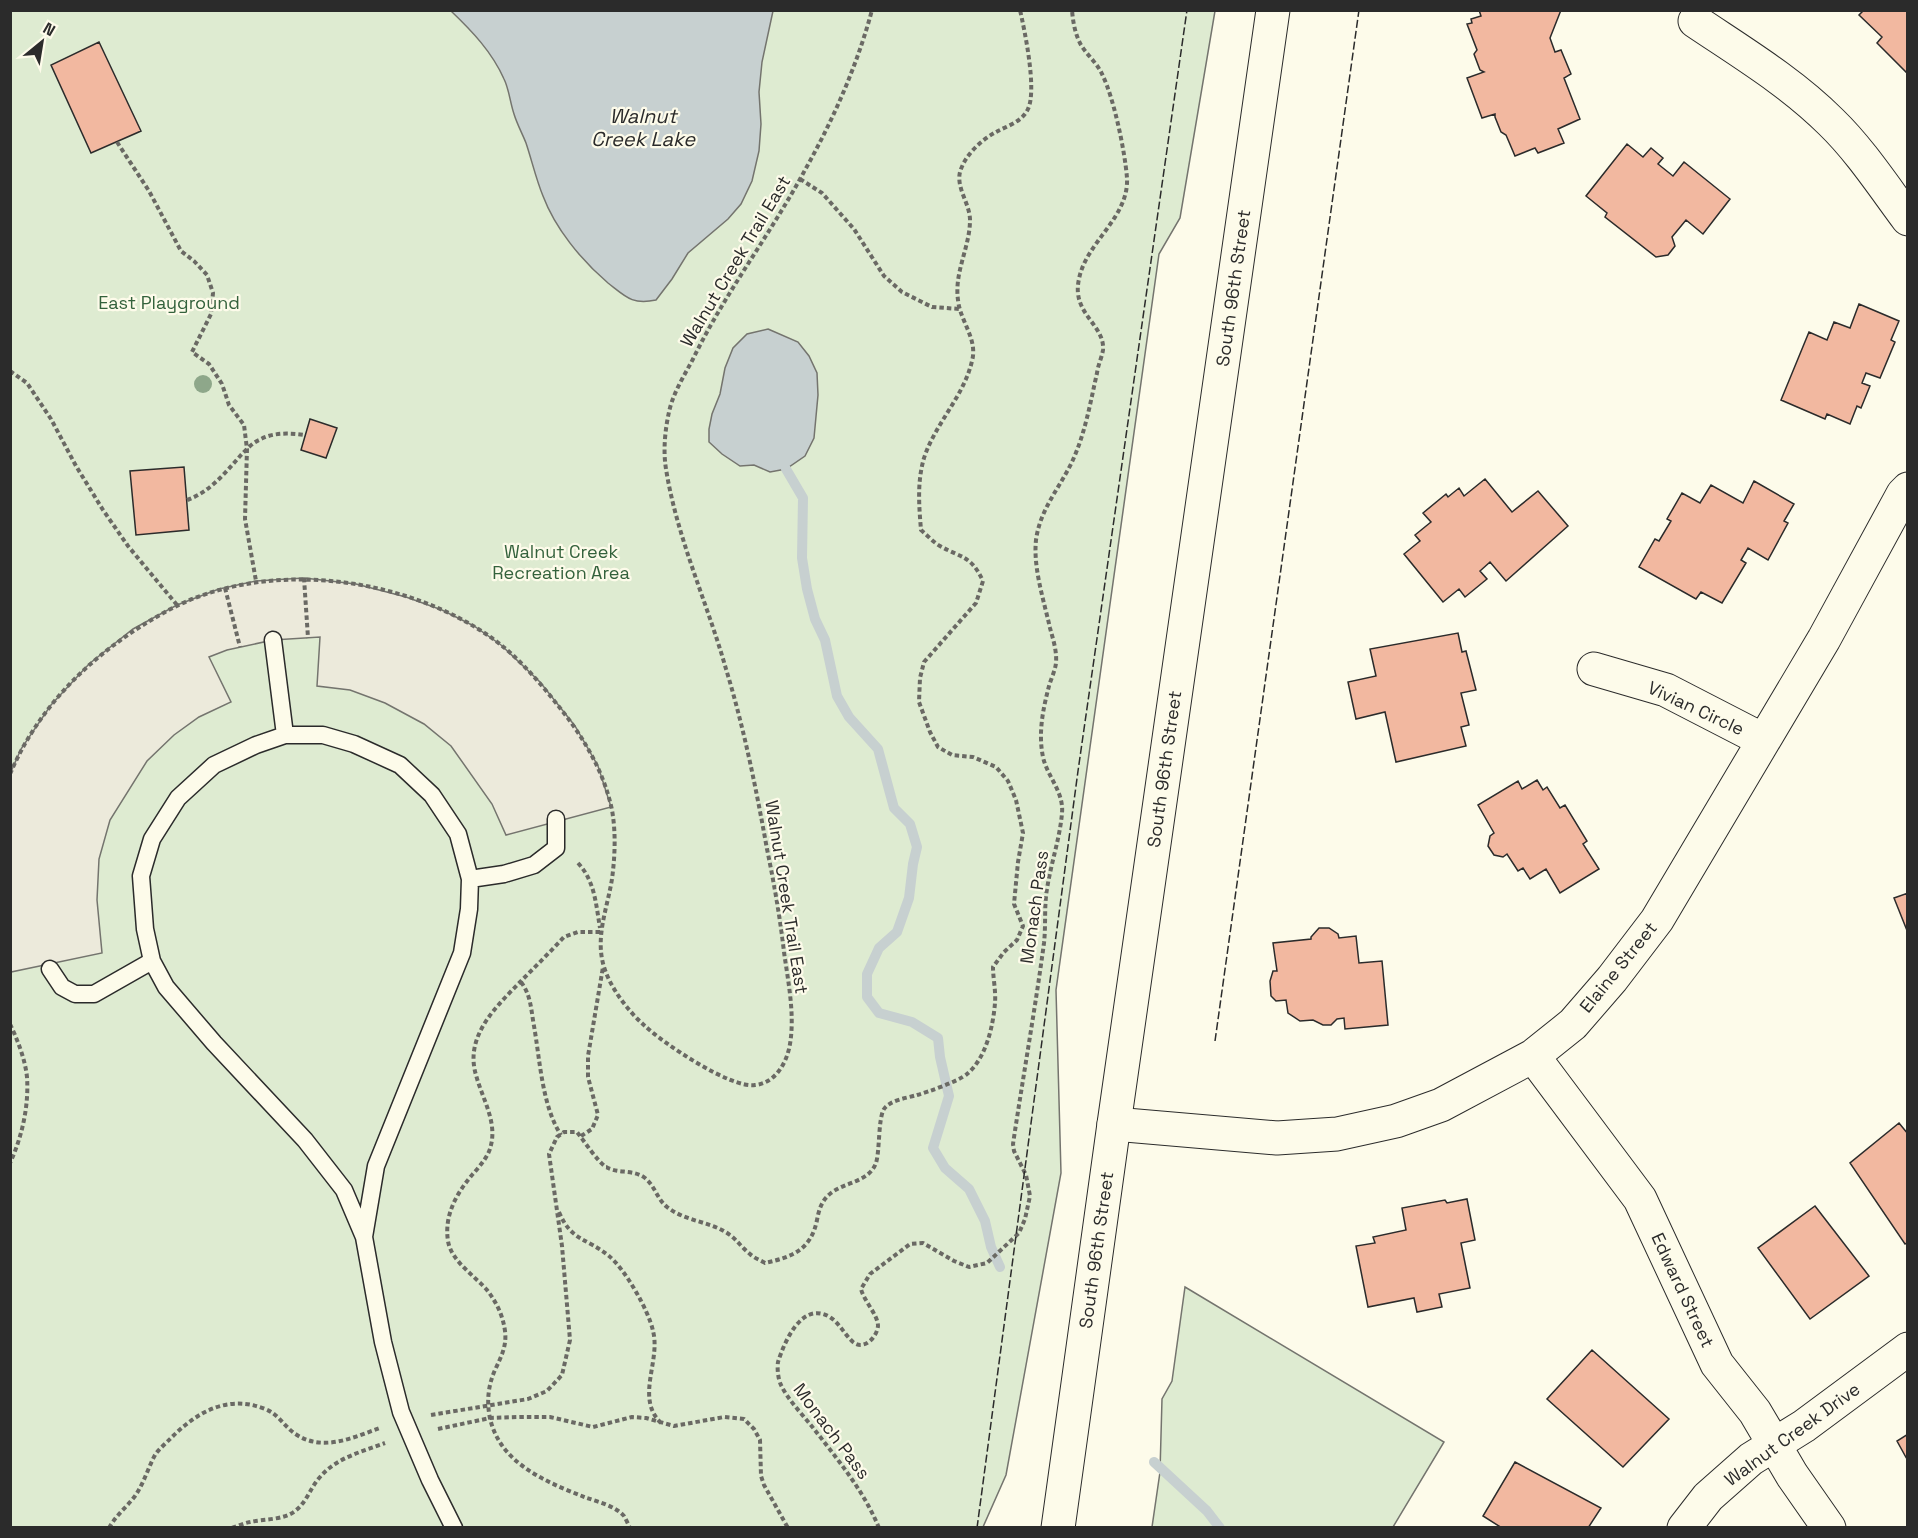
<svg xmlns="http://www.w3.org/2000/svg" width="1918" height="1538" font-family="'Space Grotesk',sans-serif">
	<rect width="100%" height="100%" fill="#fdfbea"/>
	<path fill="#deebd1" stroke="#74746e" stroke-width="1.5" d="M10 11H1215L1180 218 1159 254 1056 990 1061 1173 1006 1475 983 1527H11Z
		M1185 1287 1444 1442 1393 1527H1152L1160 1472 1162 1399 1172 1381Z"/>
	<path fill="#eceadb" stroke="#74746e" stroke-width="1.5" d="M304 578 356 584 406 597 442 610 474 626 501 645 540 682 575 726 598 766 611 807 506 835 492 804 451 746 424 724 385 703 350 690 317 686 320 637 273 640 227 650 209 657 231 702 199 717 174 735 147 761 110 820 99 859 97 900 102 953 11 972 10 774 21 749 51 705 89 664 133 629 177 605 219 589 256 581Z"/>
	<path fill="#c7d0d0" stroke="#74746e" stroke-width="1.5" d="M451 11H773L762 62 759 92 761 124 759 151 752 181 741 204 728 219 688 253 672 279 656 300C632 305 626 297 608 283 581 260 555 228 543 196 536 179 532 161 526 143 522 133 517 124 514 114 510 102 509 89 504 79 492 52 472 31 451 11Z
		M768 329 798 342 809 356 817 373 818 395 814 438 805 456 786 469 770 472 754 465 740 466 722 454 709 442V429L712 414 720 394 725 368 733 348 747 334Z"/>
	<g fill="none" stroke-linecap="round" stroke-linejoin="round">
		<path stroke="#c7d0d0" stroke-width="10" d="M786 469 803 498 802 558 807 589 815 619 825 640 837 696 849 717 878 749 894 808 910 824 917 847 913 864 909 898 897 932 879 948 867 974V997L879 1013 912 1022 938 1038 940 1057 949 1096 933 1148 945 1168 969 1189 985 1221 991 1247 1000 1267
			M1154 1462 1207 1511 1220 1528"/>
	</g>
	<path fill="#f2b8a0" stroke="#2b2b2b" stroke-width="1.5" d="M1479 10H1561L1550 38 1555 52 1561 50 1571 74 1564 78 1580 119 1558 129 1564 143 1538 153 1535 148 1515 156 1506 135 1501 132 1495 117V114L1482 118 1467 78 1484 72 1480 70 1474 54 1477 50 1467 24 1472 23 1471 19 1481 16Z
		M1864 10H1908V71L1906 72 1877 43 1882 37 1859 15Z
		M99 42 141 131 91 153 51 65Z
		M1627 144 1643 157 1651 148 1663 158 1658 164 1673 176 1684 162 1730 199 1703 234 1686 220 1672 237 1675 246 1668 255 1656 257 1605 217 1607 213 1586 196Z
		M1859 304 1899 321 1891 340 1895 342 1880 378 1866 373 1862 383 1870 386 1861 408 1857 406 1850 424 1827 414 1825 419 1781 400 1809 332 1827 340 1834 322 1850 328Z
		M310 419 337 428 326 458 301 450Z
		M184 467 189 530 136 535 130 471Z
		M1485 479 1512 512 1538 491 1568 526 1506 581 1490 562 1480 571 1487 579 1465 597 1459 589 1443 602 1404 554 1420 541 1415 535 1431 522 1423 513 1446 494 1448 497 1459 488 1464 496Z
		M1754 481 1794 504 1784 521 1788 523 1768 560 1748 548 1741 560 1746 563 1722 603 1701 592 1696 599 1639 567 1655 539 1659 541 1671 521 1667 519 1682 493 1700 503 1711 485 1743 503Z
		M1458 633 1462 652 1466 651 1476 690 1461 693 1469 725 1461 727 1466 746 1396 762 1385 712 1356 719 1348 682 1376 676 1370 649Z
		M1537 780 1543 790 1547 787 1560 808 1565 805 1587 841 1583 844 1599 869 1560 893 1546 869 1530 879 1523 868 1518 871 1507 854 1503 857 1494 855 1488 846 1490 836 1494 833 1478 805 1518 781 1522 789Z
		M1908 893V933L1894 898Z
		M1319 928H1329L1338 934 1339 938 1356 936 1359 963 1382 961 1388 1025 1345 1029 1344 1018 1337 1019 1331 1025H1323L1313 1020 1300 1021 1288 1013 1286 1000 1276 1001 1271 996 1270 981 1273 971H1277L1273 943 1311 939V937Z
		M1899 1123 1908 1134V1242L1905 1244 1850 1163Z
		M1467 1199 1475 1240 1461 1243 1470 1288 1439 1294 1442 1307 1417 1312 1414 1298 1368 1307 1356 1246 1375 1243 1373 1237 1406 1230 1402 1208 1445 1200 1447 1203Z
		M1815 1206 1869 1276 1810 1319 1758 1248Z
		M1592 1350 1669 1419 1623 1467 1547 1399Z
		M1908 1434V1461L1897 1441Z
		M1515 1462 1601 1508 1588 1528H1502L1483 1516Z"/>
	<g fill="none" stroke-linecap="round" stroke-linejoin="round">
		<defs>
			<path id="lane" d="M273 640 285 735
				M285 735H323L354 744 400 765 432 795 458 834 470 879 469 909 462 953 376 1166 364 1237 344 1190 305 1140 214 1043 166 987 152 961 145 929 141 876 152 839 178 798 214 765 256 745Z
				M470 879 504 874 534 865 556 848V819
				M50 969 62 987 75 994H94L152 961
				M364 1237 383 1342 401 1412 430 1480 454 1528"/>
			<path id="street" d="M1695 21C1741 52 1791 82 1831 122 1860 150 1884 187 1908 219
				M1594 669 1666 690 1763 740
				M1533 1056 1640 1199 1717 1364 1755 1412 1792 1475 1829 1528
				M1114 1124 1277 1138 1337 1134 1396 1121 1441 1105 1533 1056 1573 1024 1612 979 1657 920 1824 639 1903 494 1908 489
				M1684 1528 1708 1497 1751 1459 1804 1426 1908 1349"/>
			<path id="secondary" d="M1058 1528 1114 1124 1273 10"/>
		</defs>
		<use href="#lane" stroke="#2b2b2b" stroke-width="19"/>
		<use href="#street" stroke="#2b2b2b" stroke-width="35"/>
		<use href="#secondary" stroke="#2b2b2b" stroke-width="35"/>
		<path stroke="#6a6964" stroke-width="4" stroke-dasharray="4.5 3" stroke-linecap="butt" d="M117 142 149 191 181 251 194 261 207 275 213 293 211 314 192 352 209 364 222 384 229 405 244 425 247 449 245 519 256 581
			M800 179 822 193 854 229 884 276 902 292 932 307 960 309
			M10 371 27 383 51 419 76 466 103 510 128 546 177 605
			M187 500C210 492 225 473 241 455 246 450 252 443 259 440 273 432 290 433 305 435
			M304 578 308 638
			M225 588 240 647
			M10 774C41 701 99 648 167 611 265 557 408 576 496 641 521 660 541 684 560 708 584 738 604 772 612 810 616 833 615 856 612 879 607 910 594 939 605 970 612 990 629 1012 645 1026 663 1043 731 1089 755 1085 776 1083 787 1062 790 1044 795 1014 788 981 784 952 780 917 774 883 767 849 756 788 744 728 726 669 707 602 677 538 666 469 663 451 665 430 669 412 673 393 684 376 693 359 725 293 770 235 805 170 833 120 857 66 872 10
			M578 863C595 881 596 905 600 928
			M600 932H578L564 937C551 951 537 965 523 979 498 1005 464 1035 476 1075 482 1098 497 1121 491 1145 489 1156 479 1167 472 1175 456 1194 444 1216 448 1241 451 1261 475 1276 487 1290 497 1303 503 1316 505 1331 507 1346 501 1357 495 1370 485 1392 486 1418 498 1439 515 1470 556 1486 587 1498 599 1502 615 1506 624 1516 626 1519 628 1524 630 1528
			M521 982C531 995 531 1010 534 1026 540 1060 542 1106 561 1135
			M10 1024C18 1041 25 1059 27 1077 29 1106 22 1137 10 1163
			M581 1136 592 1129 598 1115 588 1077V1056L603 967
			M559 1212C571 1241 587 1238 609 1256 625 1269 649 1311 653 1331 661 1361 635 1398 661 1423
			M431 1415 528 1399 547 1391 562 1375 570 1340 562 1246 549 1154 557 1137 564 1132H577C584 1141 598 1162 606 1167 618 1174 633 1169 645 1178 655 1186 657 1199 667 1207 686 1222 711 1221 730 1235 737 1240 742 1248 750 1254 754 1258 760 1260 765 1263 792 1257 811 1250 817 1220 819 1209 822 1200 831 1193 845 1182 869 1182 876 1163 880 1150 878 1119 884 1109 890 1100 907 1098 917 1095 928 1092 959 1081 967 1074 986 1058 993 1027 995 1003 996 991 993 978 993 967L1004 952 1017 940 1023 926 1014 904 1018 862 1023 833 1016 800 1008 781 996 767 973 757 952 755 938 747 930 732 919 702 920 678 924 662 976 603 983 581C971 555 961 558 940 546 933 542 927 535 921 530 919 506 917 482 924 458 935 424 964 396 972 361 978 339 960 321 958 300 954 272 970 247 970 220 970 204 956 188 960 172 965 155 981 140 996 132 1007 126 1022 122 1028 109 1037 90 1025 32 1020 10
			M438 1429 490 1418 520 1417H550L593 1427 632 1417 646 1418 674 1426 724 1417 744 1419 754 1429 760 1440 761 1476 764 1485 788 1528
			M109 1528C116 1515 127 1507 135 1496 144 1483 148 1468 155 1455 159 1449 166 1443 171 1438 197 1412 228 1394 265 1409 279 1414 285 1428 297 1435 324 1452 354 1437 380 1428
			M232 1528C238 1526 244 1523 250 1522 264 1519 284 1520 295 1511 307 1502 310 1488 320 1477 336 1458 361 1452 385 1443
			M879 1528C864 1491 838 1460 814 1429 803 1415 788 1400 781 1385 778 1379 777 1368 778 1362 784 1343 801 1302 828 1316 839 1322 844 1334 853 1342 864 1351 877 1337 878 1326 878 1315 864 1301 861 1289L870 1274 910 1244 923 1243 954 1261 969 1267 987 1263 1019 1233 1025 1219 1030 1196 1026 1175 1014 1151 1013 1144C1023 1077 1035 1010 1044 943 1046 925 1044 906 1047 889 1051 863 1060 838 1062 813 1064 792 1047 776 1043 757 1038 733 1043 709 1049 686 1051 679 1055 671 1056 663 1057 651 1053 639 1050 628 1044 601 1033 568 1036 540 1040 510 1058 490 1071 464 1085 435 1090 404 1097 373 1098 365 1102 357 1103 350 1105 324 1071 314 1079 279 1086 242 1129 218 1127 178 1125 152 1114 98 1102 74 1097 63 1087 55 1081 45 1075 34 1073 22 1072 10"/>
		<use href="#lane" stroke="#fdfbea" stroke-width="16"/>
		<use href="#street" stroke="#fdfbea" stroke-width="33"/>
		<use href="#secondary" stroke="#fdfbea" stroke-width="33"/>
		<path stroke="#2b2b2b" stroke-width="1.5" stroke-dasharray="8 3" stroke-linecap="butt" d="M1215 1041 1359 10
			M977 1528 1078 771 1187 10"/>
	</g>
	<circle fill="#8ea78a" cx="203" cy="384" r="9"/>
	<g text-anchor="middle" dominant-baseline="central" stroke-width="4.5" stroke-linejoin="round" paint-order="stroke">
		<g font-size="18" fill="#2b2b2b" stroke="#fdfbea">
			<text transform="translate(735 261) rotate(-59)">Walnut Creek Trail East</text>
			<text transform="translate(1233 288) rotate(-82)">South 96th Street</text>
			<text transform="translate(1696 708) rotate(25)">Vivian Circle</text>
			<text transform="translate(1164 769) rotate(-82)">South 96th Street</text>
			<text transform="translate(787 897) rotate(81)">Walnut Creek Trail East</text>
			<text transform="translate(1034 907) rotate(-82)">Monach Pass</text>
			<text transform="translate(1618 967) rotate(-51)">Elaine Street</text>
			<text transform="translate(1096 1250) rotate(-82)">South 96th Street</text>
			<text transform="translate(1683 1290) rotate(65)">Edward Street</text>
			<text transform="translate(832 1431) rotate(53)">Monach Pass</text>
			<text transform="translate(1792 1434) rotate(-36)">Walnut Creek Drive</text>
		</g>
		<g font-size="18" fill="#34623c" stroke="#fdfbea">
			<text x="169" y="302">East Playground</text>
			<text x="561" y="551">Walnut Creek<tspan x="561" dy="21">Recreation Area</tspan></text>
		</g>
		<g font-size="20" font-style="italic" fill="#2b2b2b" stroke="#fdfbea">
			<text x="643" y="116">Walnut<tspan x="643" dy="23">Creek Lake</tspan></text>
		</g>
	</g>
	<rect width="1918" height="1538" fill="none" stroke="#2b2b2b" stroke-width="24"/>
	<g transform="translate(42 42) rotate(30)" stroke="#fdfbea" stroke-width="4.5" paint-order="stroke">
	<path d="M0-4.5L10 22L0 15L-10 22Z" fill="#2b2b2b"/>
	<text y="-9" font-size="16" font-weight="bold" text-anchor="middle" fill="#2b2b2b">N</text>
	</g>
</svg>
